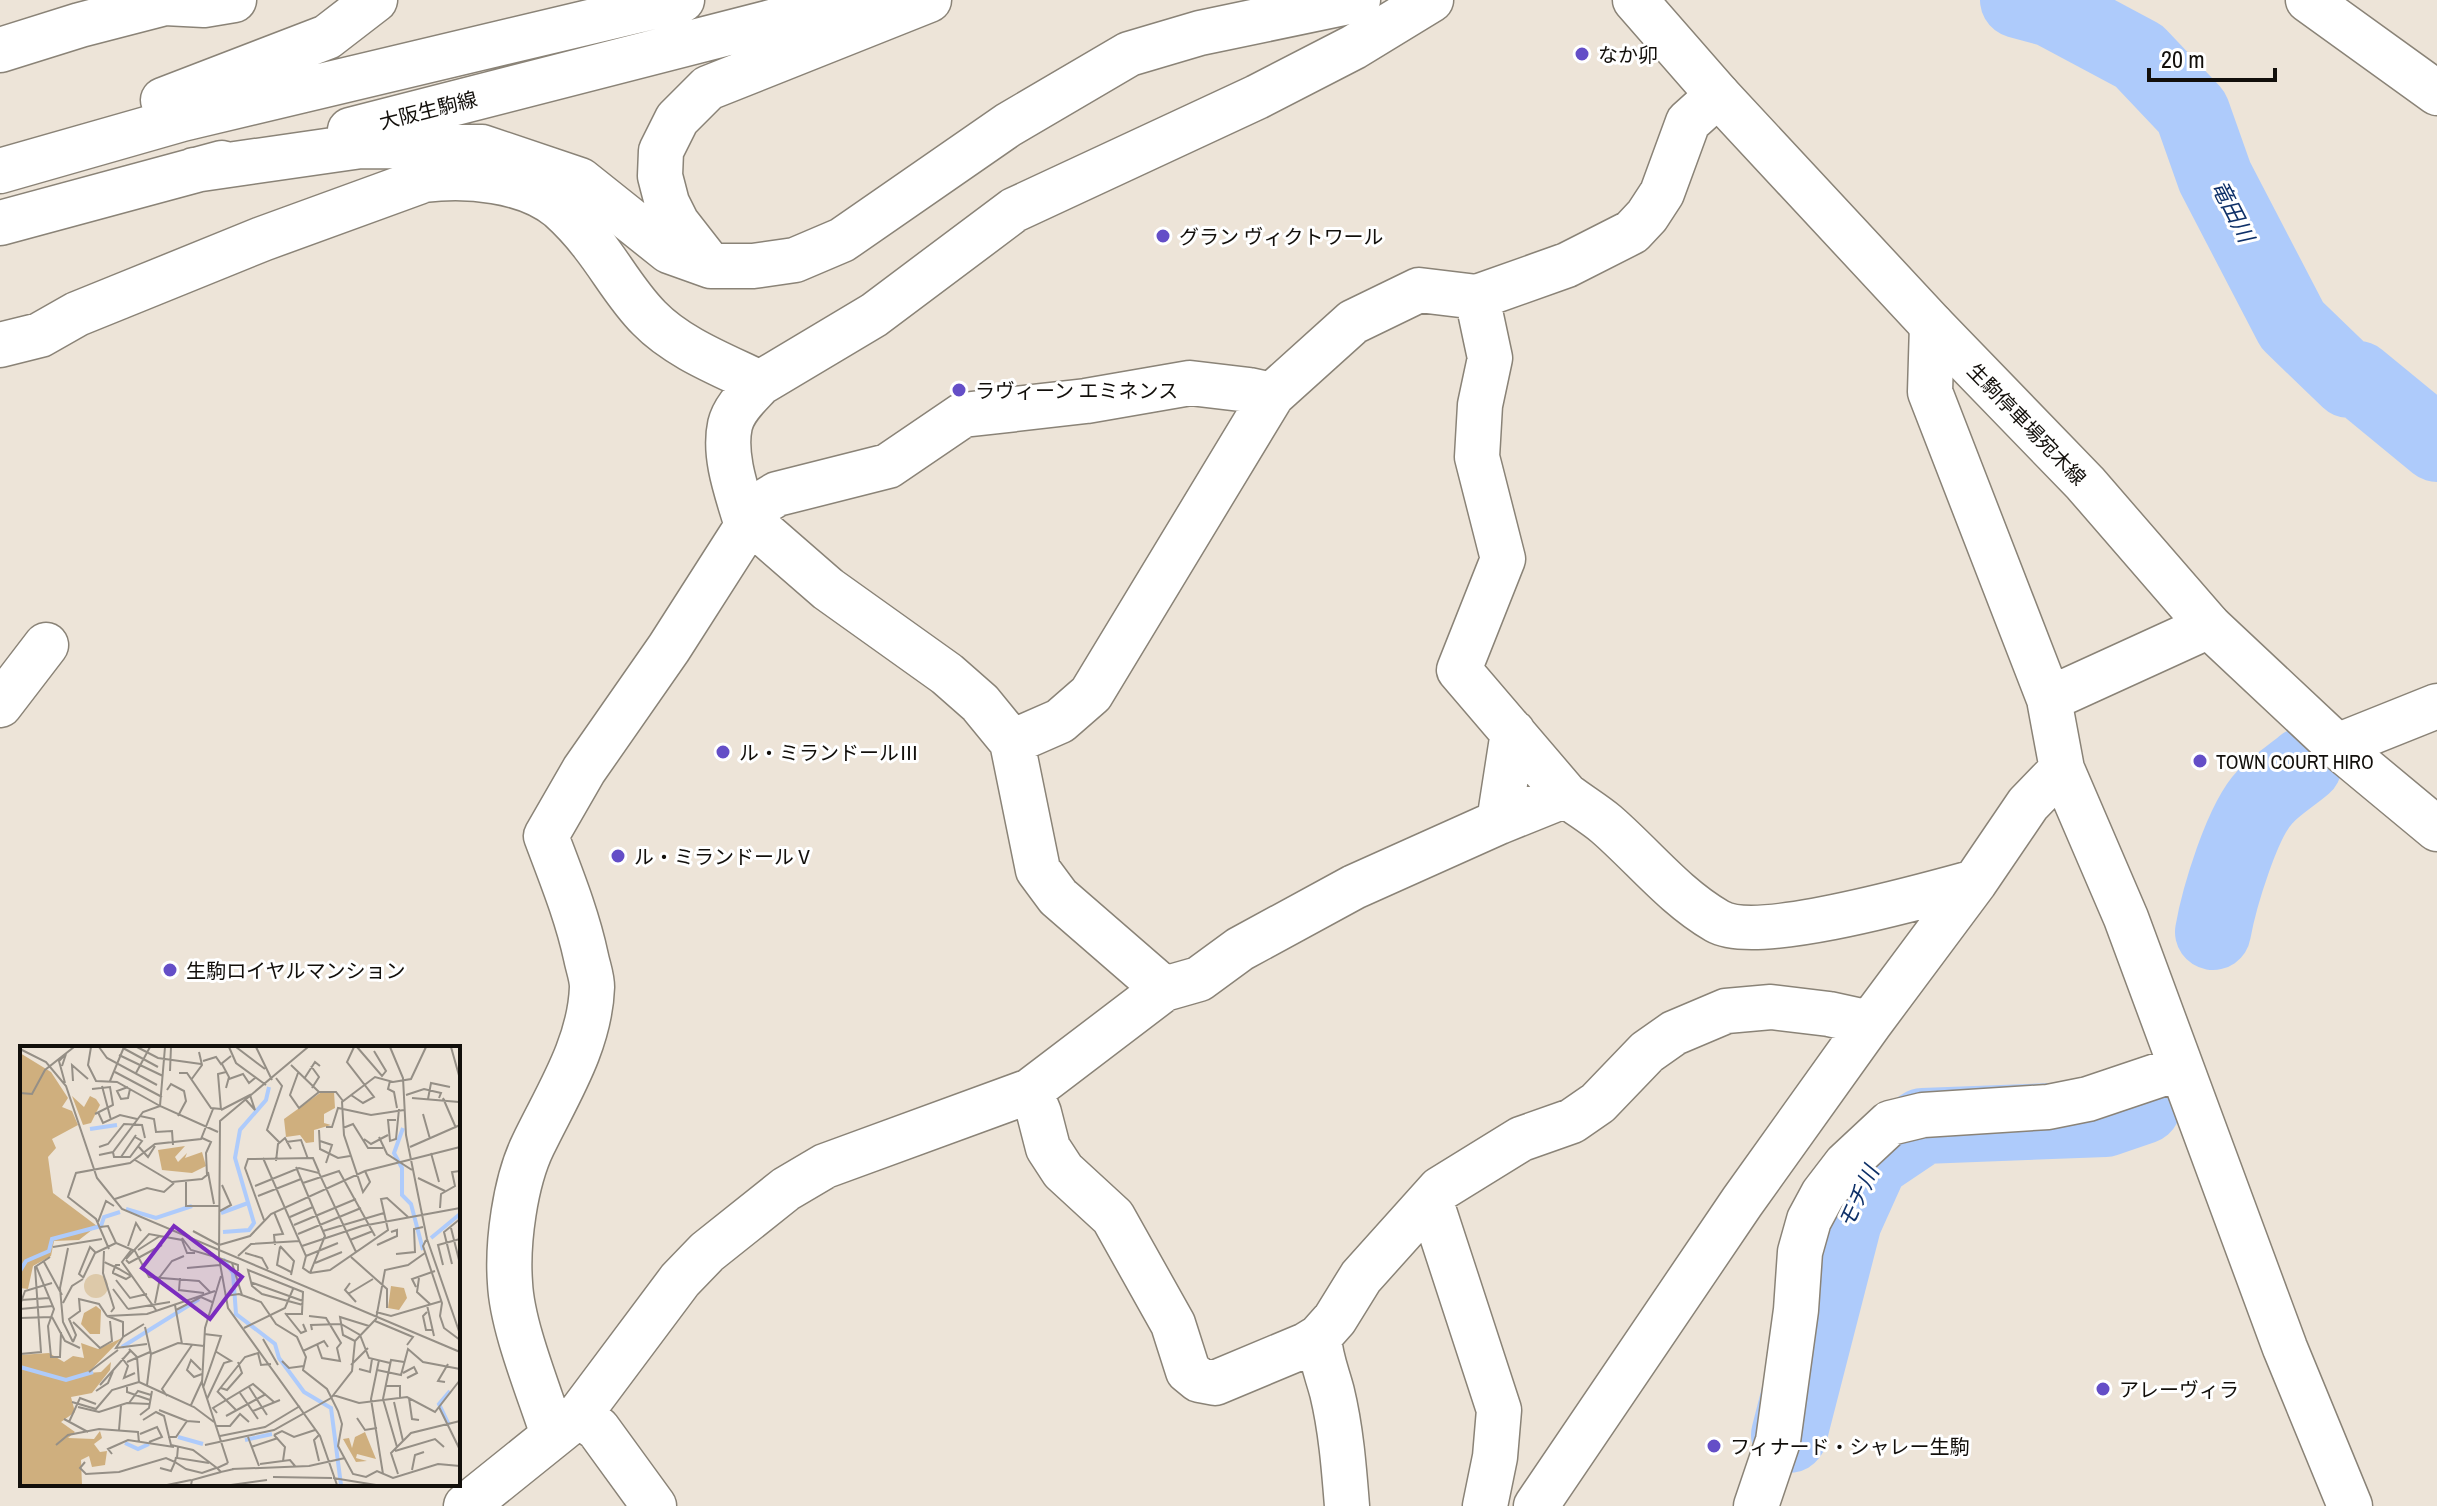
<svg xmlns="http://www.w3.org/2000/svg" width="2437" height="1506" font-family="'Archivo Narrow','Noto Sans JP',sans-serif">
	<rect width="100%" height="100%" fill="#ede4d8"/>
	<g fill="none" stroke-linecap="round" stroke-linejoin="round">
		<path stroke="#aecbfb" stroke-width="76" d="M2018 0 2051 9 2139 56 2192 112 2215 177 2292 325 2349 380 2358 379 2437 444
			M2213 932C2219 898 2242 821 2265 797 2276 785 2291 776 2304 765
			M1789 1435 1844 1221 1871 1161 1923 1126 2105 1119 2143 1106"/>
		<defs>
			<path id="minor" d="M2308 0 2437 93
				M0 50 80 25 165 3 204 5 234 0
				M1477 297 1490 358 1480 405 1477 457 1503 559 1459 670 1566 795
				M1932 325 1930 392 2049 699 2062 769 2126 918 2285 1348 2350 1506
				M0 345 40 335 77 314 119 297 262 239 424 180C466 175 525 179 560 208 571 218 584 232 593 244 612 268 627 296 649 318 678 348 723 365 760 383L874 315 1014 210 1257 97 1354 47 1431 0
				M760 383C749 395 734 408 730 425 723 457 738 495 747 526L766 535 828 589 947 674 980 703 1012 742 1038 870 1058 897 1164 989
				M744 514 777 494 888 466 963 415 1086 401 1190 383 1249 390 1272 395
				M2049 699 2209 626
				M0 705 46 645
				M1012 742 1060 721 1091 694 1272 395 1353 322 1419 290 1477 297 1567 265 1632 232 1647 216 1662 193 1688 122 1718 95
				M2337 746 2437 706
				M1499 822 1513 732
				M1030 1091 1039 1113 1048 1148 1063 1171 1113 1217 1173 1324 1188 1371 1199 1380 1215 1383 1306 1345 1319 1337 1335 1319 1361 1277 1440 1189 1521 1139 1572 1121 1598 1103 1647 1052 1674 1033 1726 1011 1771 1007 1829 1014 1870 1023
				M1428 1205 1434 1211 1499 1410 1495 1457 1485 1506
				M1319 1337C1320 1357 1327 1373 1332 1392 1341 1429 1344 1468 1347 1506
				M579 1415 598 1429 654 1506
				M553 1435C539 1391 512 1327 510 1283 507 1243 515 1182 533 1145 557 1095 590 1045 592 987 592 977 588 967 586 957 577 915 561 876 546 836L584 770 669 648 747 526
				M466 1506 579 1415 680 1280 707 1252 786 1189 825 1166 1030 1091 1164 989 1199 979 1240 949 1354 887 1499 822 1566 795C1579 805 1594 814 1606 824 1643 856 1674 896 1717 921 1757 944 1927 895 1975 882
				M1536 1506 1742 1202 1870 1023 1975 882 2028 804 2062 769
				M1756 1506 1778 1441 1796 1310 1800 1252 1809 1220 1823 1194 1846 1164 1890 1123 1923 1115 2048 1107 2088 1099 2180 1068"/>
			<path id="major" d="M1635 0 1718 95 1932 325 2085 483 2209 626 2337 746 2437 829
				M163 100 327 37 375 0
				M350 130 857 0
				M194 170 361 146 482 147 580 180 669 251 711 266H753L795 260 842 240 1008 125 1129 54 1200 33 1358 0
				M0 171 182 119 682 0
				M0 223 222 163
				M709 264 677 223 667 203 660 176 661 151 677 119 708 88 929 0"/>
		</defs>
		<use href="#minor" stroke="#8a8377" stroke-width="47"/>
		<use href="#major" stroke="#8a8377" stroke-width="47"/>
		<use href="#minor" stroke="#fff" stroke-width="44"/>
		<use href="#major" stroke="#fff" stroke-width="44"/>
	</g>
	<g fill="#644ec7" stroke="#fff" stroke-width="3">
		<circle cx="1582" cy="54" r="8"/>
		<circle cx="1163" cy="236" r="8"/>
		<circle cx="959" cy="390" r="8"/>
		<circle cx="723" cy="752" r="8"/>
		<circle cx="2200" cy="761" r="8"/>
		<circle cx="618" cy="856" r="8"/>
		<circle cx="170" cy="970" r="8"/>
		<circle cx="2103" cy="1389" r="8"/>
		<circle cx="1714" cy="1446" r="8"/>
	</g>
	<g text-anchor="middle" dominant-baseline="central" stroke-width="6" stroke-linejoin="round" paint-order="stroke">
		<g font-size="20" fill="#120f0b" stroke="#fff" text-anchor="start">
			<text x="1598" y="54">なか卯</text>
			<text x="1179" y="236">グラン ヴィクトワール</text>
			<text x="975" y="390">ラヴィーン エミネンス</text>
			<text x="739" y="752">ル・ミランドールⅢ</text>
			<text x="2216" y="761">TOWN COURT HIRO</text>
			<text x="634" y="856">ル・ミランドールⅤ</text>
			<text x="186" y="970">生駒ロイヤルマンション</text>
			<text x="2119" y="1389">アレーヴィラ</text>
			<text x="1730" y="1446">フィナード・シャレー生駒</text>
		</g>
		<g font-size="20" fill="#120f0b" stroke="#fff">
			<text transform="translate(428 110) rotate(-14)">大阪生駒線</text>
			<text transform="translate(2027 424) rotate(46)">生駒停車場宛木線</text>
		</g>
		<g font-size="22" font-style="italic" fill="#0e3068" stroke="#fff">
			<text transform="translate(2233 211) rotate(63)">竜田川</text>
			<text transform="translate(1858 1197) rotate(-65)">モチ川</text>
		</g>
	</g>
	<g transform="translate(20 1046)">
		<rect width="440" height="440" fill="#ede4d8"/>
		<path d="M64 240a12 12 0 1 1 24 0a12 12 0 1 1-24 0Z" fill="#ddc9a9"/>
		<path d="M0 7 31 26 48 52 42 61 52 65 58 79 32 93 36 102 28 111 33 147 77 180 59 194 34 195 31 210 13 220 8 243 0 242ZM314 46 315 62 304 68V77L311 79 294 84V96L286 97 280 89 266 91 264 73 300 47ZM52 50 64 61 70 50 76 53 80 59 71 77 63 79ZM165 100 155 111 158 116 167 107 165 112 182 106 186 120 172 127 142 124 138 104ZM371 240 384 242 387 252 379 264 368 262ZM76 260 81 264 80 288H70L61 278 64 267ZM102 292 68 327 81 326 91 316 90 324 72 347 51 351 55 366 41 376 55 386 48 392 74 393 80 385 82 392 74 398 80 406 87 405 85 419 72 421 69 410 61 414 62 439H0V309L29 307 44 316 53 310 64 312 61 297 78 303ZM345 386 356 413 337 408 336 412 347 415 336 416 323 393 329 392 332 402 335 391Z" fill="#cfaf7e"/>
		<path fill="none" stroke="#aecbfb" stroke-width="4" d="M383 82 374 107 382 122V149L391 158 403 204M70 83 97 79M106 163 136 172 172 160M201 167 228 157M203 186 229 184 234 177 215 112 220 84 246 54 249 41M411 192 440 168M203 213 213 227 216 268 255 298 259 312 284 346 311 362 321 439M0 225 6 215 29 205 32 193 81 180 84 171 100 166M102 301 179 253M0 321 46 334 73 326M429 379 419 358 430 345M158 391 183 398M225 394 252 388M105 397 118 403 129 398"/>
		<path fill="none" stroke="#958f86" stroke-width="2" d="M71 1 68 19 76 35 97 36 140 60M79 1 87 12 137 39M117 1 138 12 181 18M145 1 140 60 198 86M209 1 216 17 246 39M216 1 245 23M236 1 252 34M288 1 200 75 199 212 208 262 300 390 317 439M337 1 362 30 366 25 354 5M370 1 383 32 386 89 407 193 440 288M431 1 440 33M103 2 138 21M0 3 26 16 46 40 77 132 102 163 440 306M99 9 143 30M183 15 196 11 201 18 211 10M202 18 209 31 206 42M271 19 299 46M42 20 46 8 39 15 45 37M291 20 299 31 292 42M150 25 151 1M95 26 142 51M116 27 130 1M159 27H167L191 62 201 63M278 27 270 49 279 62 299 46H316L323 55M256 32 262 40 247 84 260 97M209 33 223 28 229 37 235 32M284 33 295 16 300 20M171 34 182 19 179 6M53 35 52 19 68 33M90 35 104 1M370 35 368 43 374 46 377 62M82 40 91 74M108 41 97 45 101 53 108 52 110 43M72 43 90 41 93 59 75 68M147 44 151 38 164 45 166 55 158 70M0 47 12 48 25 24 54 1M331 49 343 57 354 51 327 16 334 1M386 49 404 43 421 47 419 52M392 52 439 56M423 52 436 82M408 53 411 37 430 41M201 64 230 49 235 64 226 54M201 64 198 28 206 26M78 66 83 77 100 69 117 73M403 68 410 93M120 70 134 73 136 86 152 85 153 99M376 74H368L370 95 376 93 379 63M306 81H312L318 62 351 69 384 64M323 82 333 78 348 102H363M299 84 300 103 318 112 330 110M359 91 367 108 392 124M344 93 351 98 368 89M300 95 312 99 306 117M266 96 281 94 288 113M118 100 128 111 135 100M79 101 88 98 104 78 122 79 125 92M390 101 440 79M93 106 94 111H110L122 95 115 91M411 107 419 136M79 109 93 106 123 66 140 60M101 111 116 89M243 112 286 210 283 222 290 227M115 114 152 136 182 133 187 129 186 107 191 96 182 92M256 115 258 98 265 92 271 103M276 121 305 190 290 227M345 125 350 136 343 146 324 89 322 56 355 31 373 36 391 33 406 1M188 126 194 158M398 132 425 145M166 136V160H199M283 137 319 125 355 190M235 140 279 122 299 127 336 206M238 150 281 133M95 153 127 142 144 146 154 137M420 162 421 148 435 140 432 126 440 125M200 165 211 159 202 139M254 166 263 188 254 189 255 199M270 171 293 161M244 174 225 122 228 113 293 112 299 126M78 176 86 155 94 160M274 179 336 153M80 181 88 180 96 197 115 205 129 231 179 235 190 246M431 182 440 218M173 185 199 199M303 185 364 167M278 188 341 162M162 192 171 204 199 212M330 194 353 185M406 194 403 200 422 257 420 270 424 282 440 294M199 199 230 190 251 168 345 125 440 101M357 199 377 190V184L371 186M108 200 116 177 121 185M260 200 274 215 271 229M282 200 342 180 440 162M33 201 82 193M260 201 257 219 271 226M48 202 40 242 43 276 53 296M89 203 76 173 48 151 56 127 110 117 135 98 181 93 193 63M112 203 102 216 136 264M118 204 140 190M84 205 83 227 94 262 91 266M225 207 242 212 248 223M376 208 395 206 394 183 403 181M218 210 231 198 280 195M286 210 318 197M331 211 367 243V262M199 212 218 219V225M106 213 129 188 162 194 167 207H175M106 214 109 217 142 199M24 216 42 249M85 216 86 217 95 221 99 223 111 230 106 233 93 227V226L95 221 96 219H100M212 217 222 249M295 217 322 206M432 218 424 186 440 173M423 219 418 199 440 193M16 220 34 263 28 280 31 311H40L41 286M167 222 200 219M290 227 310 224 368 184 361 153 367 152 388 171M201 230 185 282 182 337 208 417M63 232 75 207 96 197M64 232 59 228 70 201 76 207M139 232 152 215 164 210M160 232 159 244 184 247M399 232 397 246 410 258M96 234 110 252 127 248M230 236 283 255M330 237 325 244 336 256M396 241 392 233 415 225M93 243 108 263M328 248 353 233M205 250 219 248 241 256 256 278 277 291 286 311 283 324 307 343 318 365 322 378 318 400 333 428 346 431 357 425 373 432 418 418 440 420M1 254 29 252M43 257 52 240 63 233M135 257 140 232M0 259 5 245 32 237M155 259 162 298M407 259 414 290M0 263 33 260M108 263 150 256M156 264 181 251 192 256M356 266 371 270 422 255M407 266 403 270 406 284H413M265 267 281 287 286 285 283 278M265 268H282V267L283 246 228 224 232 240 242 248 283 259M289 270 306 272 321 297 317 302 320 315 302 312 297 298M32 271 45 295 60 302M0 272 32 271M355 275 393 291 387 299M53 276 80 302 92 295 90 275M124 278 103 291 96 302 127 298M125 281 131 308 127 339M224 282 265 262 273 243M292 284 291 279 321 278 340 289 349 312 370 317M103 291V276L87 270 127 268 195 245M243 293 258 319M335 295 323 289 320 271 349 280M53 296 56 289 49 273 60 265 59 253 79 258 87 270M109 303 117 311 119 336 174 361 194 376M283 305 304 295 308 301M0 308 21 306 15 221 30 211M131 308 158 297 184 300M102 312 108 320 104 332 115 327M359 314 351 353 363 428M262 315 269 322 284 320M107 316 130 306M331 319 348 302M339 323 350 326 352 313M181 324 171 314 167 324 174 331 182 328M357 324 381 329 388 303 403 316 440 323M69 326 98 304M383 327 394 321 397 327 387 332M425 336 418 335 428 318M80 339 111 304M366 340H380V353M107 341V346L130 354M229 341 247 369M183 342 201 290 184 288M201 342 207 344 222 327 218 316M76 345 88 337 93 325M197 345 216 364M198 345 225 311 238 307 241 319 251 318M220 347 238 373M313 349 339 357 387 351 415 366 440 334M147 350 142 343 172 299M389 352 392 373 399 374M187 353 204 317 211 315 195 305M52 356 76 363 92 344 119 336M374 356 383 395M109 357 118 345 131 349M171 359 182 335M58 361 79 366 107 357 130 358M419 361 440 404M139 364 167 375M233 365 260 354M197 367 193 362 233 338 254 356M120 369 129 362 132 345M206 370 246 348M337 372 345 384 357 382M44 373 68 386M123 374 136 366 144 370 151 399 173 404 197 422M49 376 60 352 76 358M196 380H210L220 368 229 376M99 384 101 360M120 388 137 381 142 391 129 396M254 389 262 385 274 391 295 384M254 389 265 401 263 415M200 390 245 381 280 360M148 391H156L167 375 180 376M228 391 239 420M36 399 48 389 79 383 118 386 119 397M185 399 254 384 311 352 332 325 335 295 356 273 365 224 388 219 405 207M158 401 157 412 189 417M231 401 258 392M377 401 363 353 371 314 384 316M375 405 415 393 424 401M92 408 88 403 108 394 154 401M156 411 155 416 166 423 182 427 196 422M299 415 294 394 299 389M65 416 60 422 66 428 99 426 146 412 155 416 151 425 140 422M208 417 197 422 201 426 214 423M240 418 270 414 275 420M212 423 289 420 325 412M392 424 395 409 404 406M378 428 371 407 391 387 440 375M253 431 312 432M313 432 356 439M147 439 171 434M171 439 172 434 201 426M211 439 247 434"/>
		<path fill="#7b2cbf" fill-opacity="0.15" stroke="#7b2cbf" stroke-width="4" d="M154 180 222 231 190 273 122 222Z"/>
		<rect width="440" height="440" fill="none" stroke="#120f0b" stroke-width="4"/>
	</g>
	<path d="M2149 68v12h126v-12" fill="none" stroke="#120f0b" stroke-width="4"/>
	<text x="2161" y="68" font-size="24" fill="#120f0b" stroke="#ffffff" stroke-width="6" paint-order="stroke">20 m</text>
</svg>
